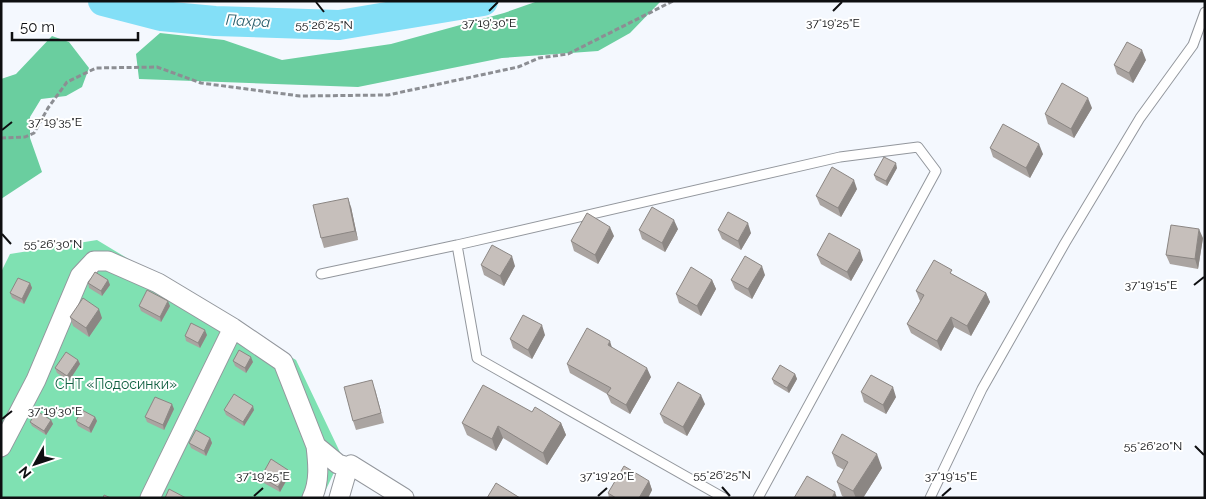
<svg xmlns="http://www.w3.org/2000/svg" width="1206" height="499" font-family="Raleway,sans-serif">
	<rect width="100%" height="100%" fill="#f4f8fe"/>
	<path fill="#7fe1b2" d="M97 240 296 360 348 469 338 464 322 498H1V272L10 254Z"/>
	<path fill="#6ace9f" d="M538 1H661L630 33 598 51 502 58 358 87 139 79 136 54 160 33 224 40 282 60 391 44 504 13Z
		M52 36 69 42 89 68 82 87 66 96 41 99 30 117V138L42 172 1 199V79L16 74Z"/>
	<g fill="none" stroke-linecap="round" stroke-linejoin="round">
		<path stroke="#83dff7" stroke-width="30" d="M103 1 161 16 215 21 339 25 483 1"/>
		<defs>
			<path id="lane" d="M457 245 840 157 918 147 936 171 758 498
				M321 274 457 245 477 358 724 498
				M930 498 982 389 1065 243 1140 118 1193 45 1205 12"/>
			<path id="street" d="M1 447 36 380 80 276 94 261H108L158 283 233 328 283 362 316 446 338 464 348 467 351 465 404 498
				M150 498 233 328
				M312 498C320 482 318 463 316 446
				M339 498 348 467"/>
		</defs>
		<use href="#lane" stroke="#93979d" stroke-width="11"/>
		<use href="#street" stroke="#93979d" stroke-width="21"/>
		<path stroke="#8c8e93" stroke-width="3" stroke-dasharray="5 2.5" stroke-linecap="butt" d="M1 138 25 137 34 133 48 108 67 82 96 68 157 67 201 83 300 96 388 95 518 67 539 58 568 54 673 1"/>
		<use href="#lane" stroke="#fff" stroke-width="9"/>
		<use href="#street" stroke="#fff" stroke-width="19"/>
	</g>
	<path fill="#aaa4a1" d="M1146 60 1133 83 1117 74 1114 65Z
		M1092 108 1074 138 1048 124 1045 114Z
		M990 148 1043 154 1030 178 993 157Z
		M897 168 887 186 876 180 874 175Z
		M857 189 841 217 820 205 816 196Z
		M351 207 358 240 324 248 321 238Z
		M678 229 665 252 642 239 639 230Z
		M718 230 751 233 741 250 722 239Z
		M614 236 598 264 574 251 571 241Z
		M1203 238 1198 269 1170 264 1166 255Z
		M817 255 863 260 851 281 821 264Z
		M481 265 515 266 504 286 484 275Z
		M765 275 752 299 735 289 731 280Z
		M953 275 986 293 990 302 971 336 954 327 941 351 911 333 907 324 920 301 916 291Z
		M108 280 110 285 102 296 89 288 88 283Z
		M712 280 716 289 701 316 679 303 676 294Z
		M30 283 32 288 24 304 12 298 10 293Z
		M139 306H170L161 322 141 311Z
		M70 317 102 318 89 337 73 326Z
		M207 335 200 348 186 341 185 336Z
		M545 335 532 359 513 348 510 339Z
		M78 360 80 364 69 381 57 373 55 368Z
		M233 361 253 362 246 373 235 366Z
		M567 364 651 377 630 414 611 403 607 394 570 373Z
		M795 374 797 379 789 393 774 384 772 379Z
		M375 389 384 423 356 430 353 421Z
		M861 392 896 397 886 414 864 402Z
		M705 404 687 436 664 423 660 414Z
		M174 409 164 430 147 422 145 417Z
		M224 410H254L244 426 226 415Z
		M532 412 561 423 566 435 547 465 503 438 496 451 467 435 462 423Z
		M95 417 97 421 91 433 78 426 76 421Z
		M51 420 53 424 46 435 32 426 30 422Z
		M210 438 212 443 206 456 191 448 189 443Z
		M832 453 882 468 863 498H846L842 496 837 482 844 470 837 466Z
		M290 474 280 492 262 482 261 477Z
		M649 481 652 490 648 498H609L608 493Z"/>
	<path fill="#8b8683" d="M1142 50 1146 60 1133 83 1129 73Z
		M1088 98 1092 108 1074 138 1071 129Z
		M1039 144 1043 154 1030 178 1026 168Z
		M896 163 897 168 887 186 886 181Z
		M854 180 857 189 841 217 838 208Z
		M348 198 351 207 358 240 355 231Z
		M674 220 678 229 665 252 662 243Z
		M748 223 751 233 741 250 738 241Z
		M610 227 614 236 598 264 595 255Z
		M1199 229 1203 238 1198 269 1195 259Z
		M860 250 863 260 851 281 847 272Z
		M512 256 515 266 504 286 500 276Z
		M762 266 765 275 752 299 748 289Z
		M108 280 110 285 102 296 101 291Z
		M712 280 716 289 701 316 697 306Z
		M30 283 32 288 24 304 22 299Z
		M986 293 990 302 971 336 967 326Z
		M168 301 170 306 161 322 160 317Z
		M99 309 102 318 89 337 86 328Z
		M951 317 954 327 941 351 937 341Z
		M542 325 545 335 532 359 528 350Z
		M205 330 207 335 200 348 198 343Z
		M610 341 613 351 608 345Z
		M251 357 253 362 246 373 245 368Z
		M78 360 80 364 69 381 67 376Z
		M647 368 651 377 630 414 626 405Z
		M795 374 797 379 789 393 787 388Z
		M893 387 896 397 886 414 883 405Z
		M701 395 705 404 687 436 683 427Z
		M172 404 174 409 164 430 163 425Z
		M253 406 254 410 244 426 243 422Z
		M95 417 97 421 91 433 89 428Z
		M51 420 53 424 46 435 44 431Z
		M561 423 566 435 547 465 543 453Z
		M498 426 503 438 496 451 492 439Z
		M210 438 212 443 206 456 204 451Z
		M877 454 882 468 863 498H856L853 491Z
		M288 470 290 474 280 492 278 487Z
		M649 481 652 490 648 498H639Z
		M835 492 837 498H832Z"/>
	<path fill="#c6bfbb" stroke="#8b8683" d="M1127 42 1142 50 1129 73 1114 65Z
		M1062 83 1088 98 1071 129 1045 114Z
		M1003 124 1039 144 1026 168 990 148Z
		M884 157 896 163 886 181 874 175Z
		M832 167 854 180 838 208 816 196Z
		M348 198 355 231 321 238 313 205Z
		M652 207 674 220 662 243 639 230Z
		M728 212 748 223 738 241 718 230Z
		M587 213 610 227 595 255 571 241Z
		M1171 225 1199 229 1195 259 1166 255Z
		M829 233 860 250 847 272 817 255Z
		M492 245 512 256 500 276 481 265Z
		M745 256 762 266 748 289 731 280Z
		M934 260 952 270 950 273 986 293 967 326 951 317 937 341 907 324 924 295 916 291Z
		M691 267 712 280 697 306 676 294Z
		M95 272 108 280 101 291 88 283Z
		M18 278 30 283 22 299 10 293Z
		M147 290 168 301 160 317 139 306Z
		M83 298 99 309 86 328 70 317Z
		M523 315 542 325 528 350 510 339Z
		M191 323 205 330 198 343 185 336Z
		M587 328 610 341 608 345 647 368 626 405 607 394 611 388 567 364Z
		M239 350 251 357 245 368 233 361Z
		M66 352 78 360 67 376 55 368Z
		M780 365 795 374 787 388 772 379Z
		M871 375 893 387 883 405 861 392Z
		M372 380 381 413 353 421 344 387Z
		M678 382 701 395 683 427 660 414Z
		M483 385 532 412 535 407 561 423 543 453 498 426 492 439 462 423Z
		M234 394 253 406 243 422 224 410Z
		M155 397 172 404 163 425 145 417Z
		M82 410 95 417 89 428 76 421Z
		M37 411 51 420 44 431 30 422Z
		M196 430 210 438 204 451 189 443Z
		M842 434 877 454 853 491 837 482 848 462 832 453Z
		M271 459 288 470 278 487 261 477Z
		M624 466 649 481 639 498H616L608 493Z
		M807 476 835 492 832 498H794Z
		M496 483 520 498H487Z
		M169 489 186 498H165Z
		M104 495 111 498H103Z"/>
	<path fill="none" stroke="#0e0f11" stroke-width="2" d="M316 2 324 12M489 11 498 2M833 11 842 2M2 130 12 122M2 234 11 244M1194 285 1204 277M2 419 12 411M1195 446 1204 455M722 487 730 496M254 496 263 488M598 496 607 488M942 496 951 488"/>
	<g text-anchor="middle" dominant-baseline="central" stroke-width="4" stroke-linejoin="round" paint-order="stroke">
		<g font-size="14" fill="#115f41" stroke="#fff">
			<text x="116" y="384">СНТ «Подосинки»</text>
		</g>
		<g font-size="15" font-style="italic" fill="#285c69" stroke="#fff">
			<text transform="translate(248 21) rotate(3)">Пахра</text>
		</g>
	</g>
	<g font-size="12" text-anchor="middle" fill="#0e0f11" stroke="#fff" stroke-width="4" stroke-linejoin="round" paint-order="stroke">
		<text x="489" y="27">37°19'30"E</text>
		<text x="833" y="27">37°19'25"E</text>
		<text x="324" y="29">55°26'25"N</text>
		<text x="55" y="126">37°19'35"E</text>
		<text x="53" y="248">55°26'30"N</text>
		<text x="1151" y="289">37°19'15"E</text>
		<text x="55" y="415">37°19'30"E</text>
		<text x="1153" y="450">55°26'20"N</text>
		<text x="722" y="479">55°26'25"N</text>
		<text x="263" y="480">37°19'25"E</text>
		<text x="607" y="480">37°19'20"E</text>
		<text x="951" y="480">37°19'15"E</text>
	</g>
	<rect width="1206" height="499" fill="none" stroke="#0e0f11" stroke-width="5"/>
	<g transform="translate(35 464) rotate(230)" stroke="#ffffff" stroke-width="4" paint-order="stroke">
	<path d="M0-4L9 19L0 12L-9 19Z" fill="#0e0f11"/>
	<text y="-8" font-size="14" font-weight="bold" text-anchor="middle" fill="#0e0f11">N</text>
	</g>
	<path d="M12 32v8h126v-8" fill="none" stroke="#0e0f11" stroke-width="2.5"/>
	<text x="20" y="32" font-size="15" fill="#0e0f11" stroke="#ffffff" stroke-width="4" paint-order="stroke">50 m</text>
</svg>
